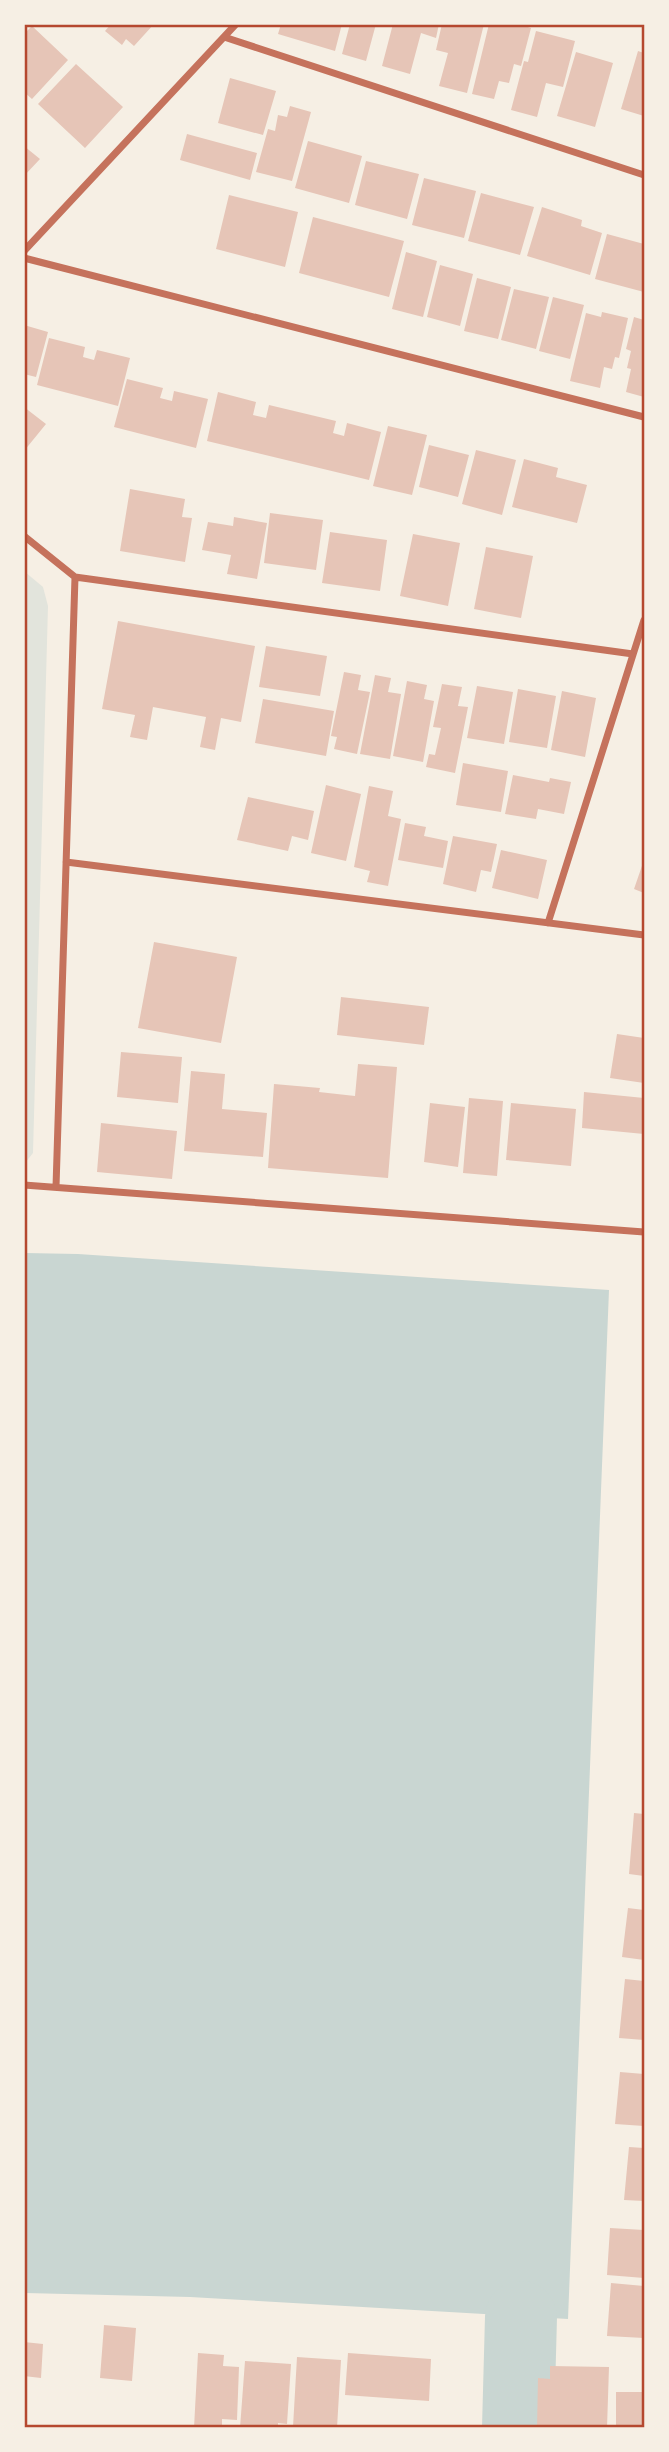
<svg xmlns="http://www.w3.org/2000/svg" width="669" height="2452" font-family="Roboto,sans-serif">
	<rect width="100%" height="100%" fill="#f6efe4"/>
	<path fill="#e2e4dc" d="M25 572 43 587 48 606 33 1153 25 1163Z"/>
	<path fill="#c9d6d2" d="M25 1253 78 1254 609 1290 568 2319 190 2297 25 2293Z"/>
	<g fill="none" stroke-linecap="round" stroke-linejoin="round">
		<path stroke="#c9d6d2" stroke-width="72" d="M518 2428 521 2317"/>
	</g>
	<path fill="#e6c5b7" d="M111 24H154L134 46 126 39 122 45 105 31Z
		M281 24H342L335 51 278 34Z
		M350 24H376L366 61 342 54Z
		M393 24H439L436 38 421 33 410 74 382 66Z
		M442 24H484L467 93 439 86 448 53 436 50Z
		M489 24H518L531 28 521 66 514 64 509 83 499 81 494 99 472 94Z
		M32 26 68 60 32 99 24 92V34Z
		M536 31 575 41 563 87 546 83 537 117 511 110 524 61 528 62Z
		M638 51 644 53V116L621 109Z
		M576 52 613 63 595 127 557 116Z
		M76 64 123 107 85 148 38 104Z
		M230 78 276 91 263 135 218 123Z
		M290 106 311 112 292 181 256 172 268 129 275 131 278 115 287 117Z
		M187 134 257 153 250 180 180 160Z
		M308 141 362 156 349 203 295 188Z
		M24 146 40 159 24 176Z
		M366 161 419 174 407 219 355 205Z
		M424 178 476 191 464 238 412 225Z
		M481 193 534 207 520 255 468 241Z
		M229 195 298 212 285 267 216 249Z
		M542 207 582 220 581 226 602 233 590 275 527 256Z
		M313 217 404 241 389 297 299 273Z
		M607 234 644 244V292L595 279Z
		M406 252 437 261 423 317 392 309Z
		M440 265 473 274 460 326 427 317Z
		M477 278 511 287 498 339 464 331Z
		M514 289 549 297 536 349 501 340Z
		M553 297 584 305 570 359 539 351Z
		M602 312 628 318 619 358 615 357 612 369 604 367 600 388 570 381 586 313 601 317Z
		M634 317 644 320V397L626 392 631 369 627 368 631 351 626 349Z
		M24 325 48 332 36 377 24 374Z
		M49 338 85 347 83 357 94 360 97 350 130 358 118 406 37 385Z
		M127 379 163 388 160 398 172 401 174 391 208 399 196 448 114 427Z
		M218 392 256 402 253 415 266 418 269 405 336 421 333 433 344 436 347 423 381 432 369 480 207 441Z
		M24 407 46 424 24 451Z
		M388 426 427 435 412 495 373 486Z
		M429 445 469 455 458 497 419 487Z
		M476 450 516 460 502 515 462 504Z
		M524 459 558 468 556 477 587 485 577 523 512 507Z
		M130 489 185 499 182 517 192 518 185 562 120 551Z
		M270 513 323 520 316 570 264 563Z
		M234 517 267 523 257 579 227 574 231 555 202 550 208 522 233 526Z
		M330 532 387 540 380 591 322 583Z
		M413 534 460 543 448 606 400 596Z
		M486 547 533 556 521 618 474 609Z
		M118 621 255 646 241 722 221 718 215 750 200 747 206 717 153 707 147 740 130 737 135 715 102 709Z
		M266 646 327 656 320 696 259 687Z
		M344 672 361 675 358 690 370 692 357 754 334 749 337 737 331 736Z
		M375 675 391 678 388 692 401 694 390 759 360 754Z
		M407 681 427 685 424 699 434 701 423 762 393 756Z
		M442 684 462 687 458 706 468 707 455 773 426 767 429 754 435 755 441 728 433 727Z
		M477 686 513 692 504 744 467 738Z
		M518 689 556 696 547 748 509 742Z
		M562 691 596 698 585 757 551 750Z
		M263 699 334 711 326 756 255 743Z
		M463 763 508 771 501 812 456 805Z
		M513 775 549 782 550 778 571 782 564 814 538 809 536 819 505 814Z
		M326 785 361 794 346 861 311 853Z
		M369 786 393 791 388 816 401 819 388 886 367 882 370 871 354 867Z
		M248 797 314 811 308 840 292 836 288 851 237 840Z
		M405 823 426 827 424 836 448 841 443 868 398 860Z
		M453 836 497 844 491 872 481 870 476 892 443 884Z
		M501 850 547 860 538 899 492 888Z
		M644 860V893L634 889Z
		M154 942 237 957 221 1043 138 1028Z
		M341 997 429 1007 424 1045 337 1035Z
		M617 1034 644 1038V1083L610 1078Z
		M121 1052 182 1057 178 1103 117 1097Z
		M358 1064 397 1067 388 1178 268 1168 274 1084 320 1088 319 1092 355 1096Z
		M191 1071 225 1074 222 1109 267 1113 263 1157 184 1151Z
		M584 1092 644 1098V1134L582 1128Z
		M469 1098 503 1101 497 1176 463 1173Z
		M430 1103 465 1107 458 1167 424 1162Z
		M511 1103 576 1109 571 1166 506 1160Z
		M101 1123 177 1131 172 1179 97 1172Z
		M634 1813 644 1814V1876L629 1874Z
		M628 1908 644 1910V1960L622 1957Z
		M625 1979 644 1981V2040L619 2038Z
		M620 2072 644 2074V2126L615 2124Z
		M629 2147 644 2148V2201L624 2200Z
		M610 2228 644 2230V2278L607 2275Z
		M611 2283 644 2286V2338L607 2336Z
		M104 2325 136 2328 132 2381 100 2378Z
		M24 2342 43 2344 41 2378 24 2376Z
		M198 2353 224 2355 223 2366 239 2367 237 2420 222 2419V2428H194Z
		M348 2353 431 2359 429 2401 345 2395Z
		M297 2357 341 2360 337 2428 293 2427Z
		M245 2361 291 2364 287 2424 278 2423V2428H240Z
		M550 2366 609 2367 607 2428H537L538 2378 550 2379Z
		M616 2392H644V2428H616Z"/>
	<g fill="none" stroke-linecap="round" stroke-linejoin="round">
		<path stroke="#c5725c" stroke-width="7" d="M224 37 644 175
			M24 251 236 24
			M24 258 644 417
			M24 536 75 577 633 654
			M66 862 644 935
			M548 923 644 620
			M24 1185 644 1232
			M56 1187 75 577"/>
	</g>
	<rect width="669" height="2452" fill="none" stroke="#f6efe4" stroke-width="52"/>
	<rect x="26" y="26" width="617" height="2400" fill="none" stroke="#b5482f" stroke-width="2.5"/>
</svg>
